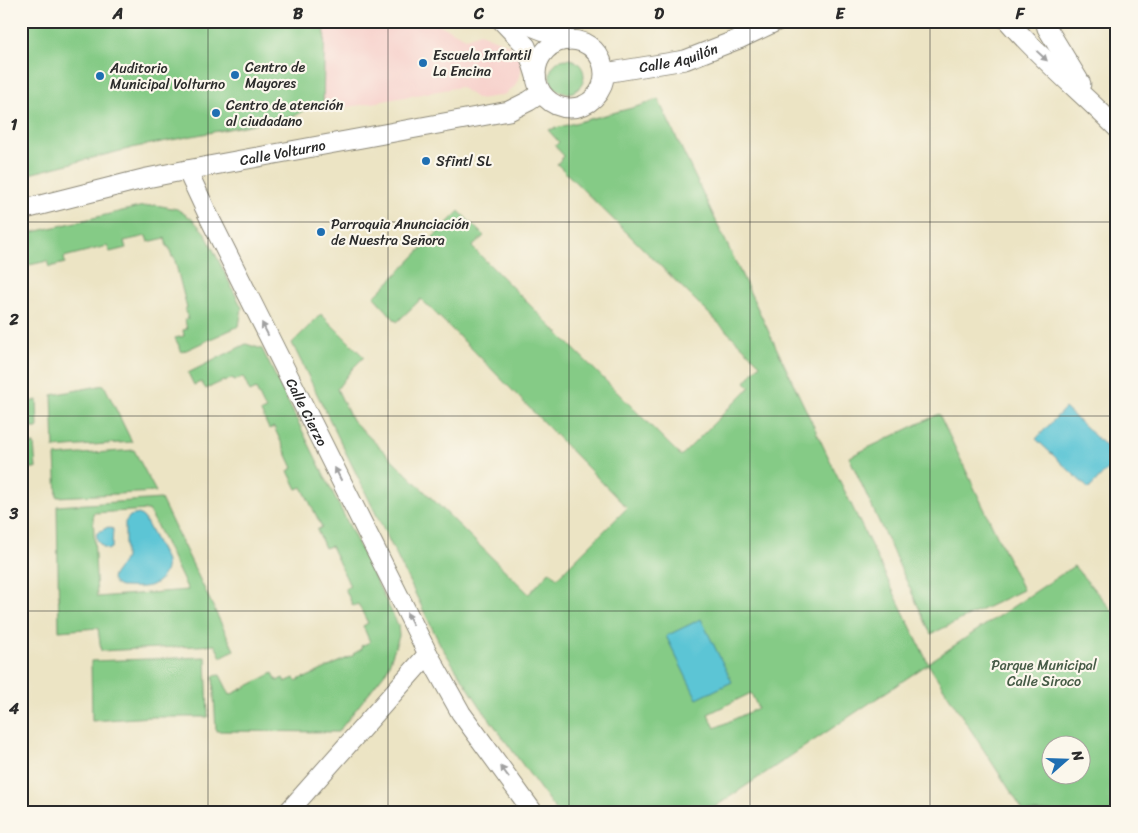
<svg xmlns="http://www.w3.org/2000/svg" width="1138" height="833" font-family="Sriracha,sans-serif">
	<rect width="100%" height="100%" fill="#fbf7ec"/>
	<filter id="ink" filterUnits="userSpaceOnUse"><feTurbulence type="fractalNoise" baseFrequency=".02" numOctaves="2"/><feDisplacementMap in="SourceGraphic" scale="10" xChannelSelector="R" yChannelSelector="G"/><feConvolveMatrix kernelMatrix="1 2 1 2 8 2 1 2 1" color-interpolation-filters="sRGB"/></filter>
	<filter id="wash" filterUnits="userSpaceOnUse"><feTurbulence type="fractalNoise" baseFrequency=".0096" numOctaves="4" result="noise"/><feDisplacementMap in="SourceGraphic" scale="20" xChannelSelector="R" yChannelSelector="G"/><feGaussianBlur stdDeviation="1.12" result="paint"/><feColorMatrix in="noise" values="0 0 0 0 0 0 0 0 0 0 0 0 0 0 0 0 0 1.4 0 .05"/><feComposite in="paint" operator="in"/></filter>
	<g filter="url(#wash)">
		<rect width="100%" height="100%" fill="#ece4c4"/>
		<path fill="#f7d0cb" d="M325 21H432L466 38 480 33 507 44 511 47 516 51 521 60V73L515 86 505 94 499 96 478 99 460 87 361 105 340 108 323 107Z"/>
		<path fill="#85cb86" stroke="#587b58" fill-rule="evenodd" d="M21 21H325L323 107 312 106 295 116 136 147 21 176Z
			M550 76a17 17 0 1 1 34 0a17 17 0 1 1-34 0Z
			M658 99 835 471 928 663 1074 566 1117 616V812H1024L928 664 707 812H557L480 706 441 646 292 343 321 314 364 357 352 369 337 389 352 420 529 594 550 571 557 578 627 508 473 350 421 299 397 322 374 297 459 211 484 236 472 247 681 456 750 387 745 382 760 364 557 164 564 156 555 146 559 142 548 130 643 105ZM751 693 758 708 715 728 708 714ZM1050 746H1080V776H1050Z
			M156 205 177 209 192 219 205 233 242 308 239 326 182 352 175 338 184 336 183 330 187 329 185 320 188 319 185 309 187 308 174 257H172L169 247H167L165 238 148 242 146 236 124 241 126 248 110 252 107 246 64 257 65 263 49 267 47 261 21 267V235L139 207Z
			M246 344 262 349 398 625 399 636 387 670 338 732 216 731 213 676 220 675 230 695 273 673 277 681 283 678 285 682 294 678 296 681 304 677 305 678 354 655 353 654 362 649 361 646 370 642 363 626 368 623 358 604 353 606 345 589 350 586 331 546 325 548 317 530 322 527 302 487 297 489 288 471 293 468 274 427 269 429 261 412 266 410 256 389 250 392 243 377 234 381 233 378 224 382 223 381 206 389 201 382 194 385 188 373Z
			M104 385 132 442 54 448 52 395Z
			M37 400 38 428H21V404Z
			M939 414 1023 590 931 634 849 457Z
			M34 444 36 468H30L29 467H21V445Z
			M134 450 156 492 57 497 55 456Z
			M161 499 234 650 221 657 215 645 101 651 98 628 59 631 57 506ZM149 510 188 590 97 597 93 513Z
			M206 657 208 717H151L92 721 91 661Z"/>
		<path fill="#5bc5d5" stroke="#437880" d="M1065 408 1117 457V459L1089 489 1036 439Z
			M139 514 144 518 165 558C167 565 167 570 162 577 154 590 135 587 121 587 116 586 114 583 112 578 115 570 123 565 125 557V522L130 516Z
			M108 527 113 529 112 547 108 550C101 546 95 541 97 533Z
			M701 619 732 682 697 699 666 636Z"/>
	</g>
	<g filter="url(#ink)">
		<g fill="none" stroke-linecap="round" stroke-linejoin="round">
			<defs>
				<g id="minor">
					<path d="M502 21 526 46 530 57 536 76"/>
					<path d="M518 21 568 40"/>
					<path d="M1008 21C1041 59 1081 92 1117 128"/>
					<path d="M1045 21 1047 28 1081 84"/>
					<circle cx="570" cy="74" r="34"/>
					<path id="s1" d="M605 73 685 60 739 39 777 21"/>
					<path id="s2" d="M187 170 210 219 428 654 461 713 533 812"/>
					<path id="s3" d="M21 210 147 178 187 170 509 111 529 101 541 93"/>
					<path d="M288 812 428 654"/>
				</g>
			</defs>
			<use href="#minor" stroke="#8c8878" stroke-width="21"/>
			<use href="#minor" stroke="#fff" stroke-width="19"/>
		</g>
		<defs><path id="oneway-solid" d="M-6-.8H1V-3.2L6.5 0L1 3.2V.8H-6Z" transform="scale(1.25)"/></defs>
		<g fill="#a0a0a0">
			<use href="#oneway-solid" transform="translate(1042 56) rotate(43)"/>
			<use href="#oneway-solid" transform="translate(265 329) rotate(-117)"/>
			<use href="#oneway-solid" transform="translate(338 474) rotate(-117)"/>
			<use href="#oneway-solid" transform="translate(410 619) rotate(-117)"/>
			<use href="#oneway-solid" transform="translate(505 772) rotate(-126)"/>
		</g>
	</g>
	<path fill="none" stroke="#2b2b2b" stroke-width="1" stroke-opacity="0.55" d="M208 21V812M388 21V812M569 21V812M750 21V812M930 21V812M21 222H1117M21 416H1117M21 611H1117"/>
	<g fill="#1f6fb2" stroke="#fbf7ec" stroke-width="2">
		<circle cx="423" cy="63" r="5"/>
		<circle cx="235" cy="75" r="5"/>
		<circle cx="100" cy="76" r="5"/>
		<circle cx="216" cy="113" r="5"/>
		<circle cx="426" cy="161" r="5"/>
		<circle cx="321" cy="232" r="5"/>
	</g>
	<g text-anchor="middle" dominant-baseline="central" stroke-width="4.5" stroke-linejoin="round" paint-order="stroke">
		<g font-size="14" fill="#2b2b2b" stroke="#fbf7ec" text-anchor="start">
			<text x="433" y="55">Escuela Infantil<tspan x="433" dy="16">La Encina</tspan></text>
			<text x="245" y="67">Centro de<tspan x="245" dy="16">Mayores</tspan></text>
			<text x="110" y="68">Auditorio<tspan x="110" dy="16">Municipal Volturno</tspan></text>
			<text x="226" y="105">Centro de atención<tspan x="226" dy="16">al ciudadano</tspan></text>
			<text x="436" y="161">Sfintl SL</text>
			<text x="331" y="224">Parroquia Anunciación<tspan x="331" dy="16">de Nuestra Señora</tspan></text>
		</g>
		<g font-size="14" fill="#2b2b2b" stroke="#fbf7ec">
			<text stroke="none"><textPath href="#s1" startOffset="75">Calle Aquilón</textPath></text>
			<text stroke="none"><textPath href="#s3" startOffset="268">Calle Volturno</textPath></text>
			<text stroke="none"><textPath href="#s2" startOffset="270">Calle Cierzo</textPath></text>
		</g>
		<g font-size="14" fill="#465b46" stroke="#fbf7ec">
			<text x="1044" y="665">Parque Municipal<tspan x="1044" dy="16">Calle Siroco</tspan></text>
		</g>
	</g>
	<rect width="1138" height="833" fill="none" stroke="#fbf7ec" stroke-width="55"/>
	<g transform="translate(1066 760) rotate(70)"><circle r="24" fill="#fbf7ec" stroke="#a8a59f"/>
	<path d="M0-4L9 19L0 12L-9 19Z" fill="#1f6fb2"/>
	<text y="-8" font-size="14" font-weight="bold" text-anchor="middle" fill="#2b2b2b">N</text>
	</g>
	<rect x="28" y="28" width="1082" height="778" fill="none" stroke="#2b2b2b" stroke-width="2"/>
	<g font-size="16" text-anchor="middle" font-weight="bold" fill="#2b2b2b">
		<text x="118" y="19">A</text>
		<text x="298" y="19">B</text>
		<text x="479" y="19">C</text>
		<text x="659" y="19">D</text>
		<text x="840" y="19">E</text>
		<text x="1020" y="19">F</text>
		<text x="14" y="130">1</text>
		<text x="14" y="325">2</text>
		<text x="14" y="519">3</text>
		<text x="14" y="714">4</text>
	</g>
</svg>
